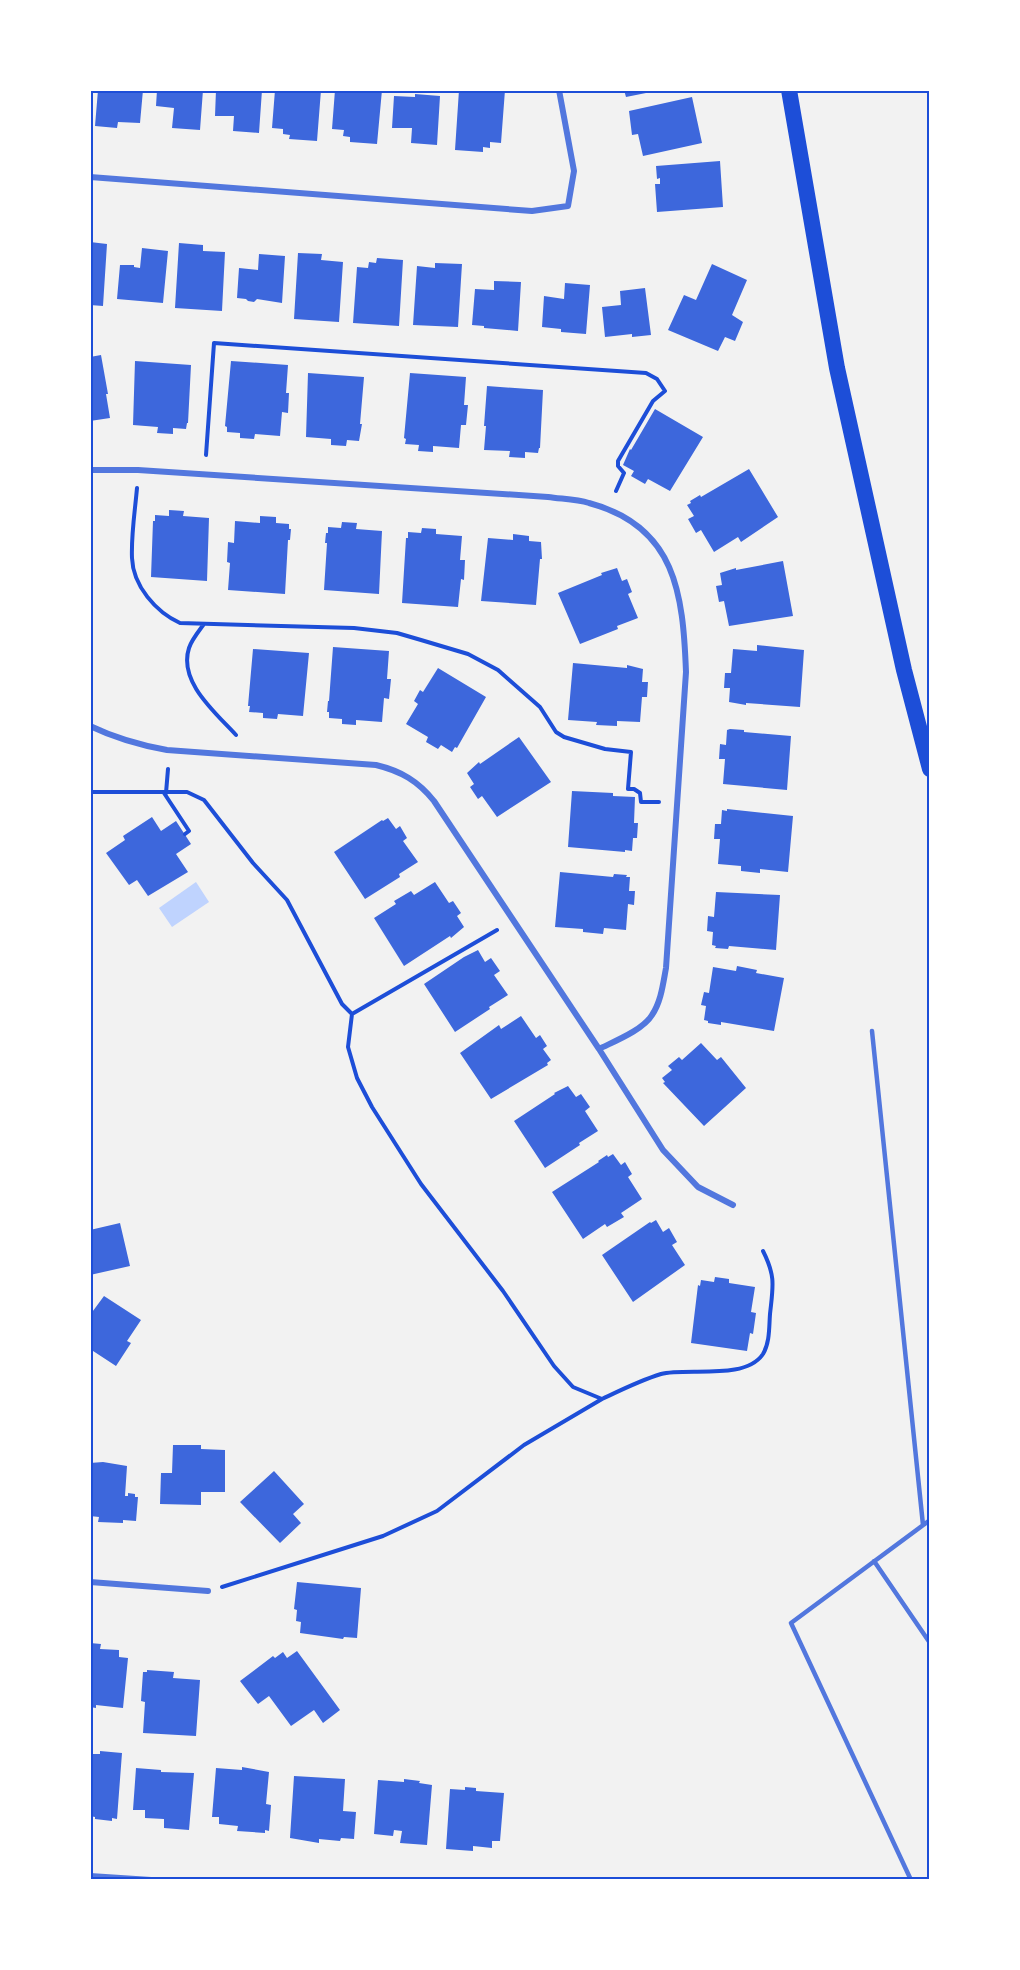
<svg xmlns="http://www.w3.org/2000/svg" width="1020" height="1970" font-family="'Exo 2',sans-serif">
	<rect width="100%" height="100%" fill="#f2f2f2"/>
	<path fill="#bfd3fe" d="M196 882 209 902 172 927 159 908Z"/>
	<path fill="#3d67dc" d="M98 90H143L140 123 118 122 117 128 95 126Z
		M157 90H203L200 130 172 128 174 108 156 106Z
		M216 90H262L259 133 233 131 234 116H215Z
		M275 90H321L317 141 289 139 290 135 283 134V129L272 128Z
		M335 90H382L377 144 350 142V137L343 136 344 130 332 129Z
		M459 90H505L501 143 490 142V148L483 147V152L455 150Z
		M624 90H656V91L626 97Z
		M415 94 440 96 437 145 411 143 412 128H392L394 96 415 97Z
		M692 97 702 143 643 156 638 134 632 135 629 111Z
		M720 161 723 207 657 212 655 184H660V178L657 179 656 166Z
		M90 242 107 244 103 306 90 305Z
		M179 243 203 245V251L225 252 222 311 175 308Z
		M142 248 168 251 163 303 117 299 120 265H134V267L140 268Z
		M298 253 322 254 321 260 343 262 339 322 294 319Z
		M259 254 285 256 282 303 257 299 254 302 248 301 246 299 237 298 239 268 258 270Z
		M377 258 403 260 399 326 353 323 357 267 368 268 369 262 376 263Z
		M435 263 462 264 458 327 413 325 417 266 435 268Z
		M712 264 747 280 732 315 743 322 735 341 725 337 718 351 668 330 684 295 696 300Z
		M494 281 521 282 518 331 484 328V326L472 325 475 289 494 290Z
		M565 283 590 285 586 334 561 332V329L542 327 544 296 564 299Z
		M645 288 651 335 632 337V334L605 337 602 307 621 305 620 291Z
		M101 355 108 394H106L110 418 90 421V357Z
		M135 361 191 365 188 423H187L186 429 173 428V434L157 433 158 427 133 425Z
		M231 361 288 365 286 393H289L288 413 282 412 280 436 255 434 254 439 240 438V433L227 432V427L225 426Z
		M308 373 364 377 360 424H362L359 441 347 440 346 446 331 445V439L306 437Z
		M410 373 466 377 464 405H468L466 425H461L459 448 433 446V452L418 451 419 445 405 444 406 439 404 438Z
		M487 386 543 390 540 448H539L538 453 525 452V458L509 457 510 451 484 450 486 426H484Z
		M655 409 703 437 670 491 648 479 645 484 631 476 634 471 623 465 630 449 631 450Z
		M749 469 778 517 741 542 738 537 714 552 701 530 696 533 688 519 694 516 687 505 691 503 690 501 700 495 701 497Z
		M169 510 184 511 183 516 209 518 207 581 151 577 153 521H155V515L169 516Z
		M260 516 276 517V523L289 524V529H291L290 540H288L285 594 228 590 230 563 227 562 228 542 234 543 235 521 260 523Z
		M342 522 357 523 356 529 382 531 379 594 324 590 327 543H325L326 533H328V527L341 528Z
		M422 528 436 529V534L462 536 460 560H465L464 580 461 579 458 607 402 603 406 538H408V532L421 533Z
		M513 534 529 536V541L541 542 542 559H540L536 605 481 601 488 538 513 540Z
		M783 561 793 616 729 626 724 601 719 602 716 586 722 585 720 573 736 568V570Z
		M617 568 622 581 627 579 632 592 628 594 638 618 617 626 618 629 580 644 558 593 602 575 601 573Z
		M757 645 804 650 800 707 746 703V705L729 702 730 688H724L725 673H731L733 649 757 651Z
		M333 647 389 651 387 679H391L389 699 384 698 382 722 356 720V725L342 724V719L329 718V712H327L328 701H329Z
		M253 649 309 653 303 716 278 714 277 719 263 718V713L249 712 250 706H248Z
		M573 663 627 668V665L643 669 642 682H648L647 697H642L640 722 617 721V726L596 725 597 722 568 720Z
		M438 668 486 697 457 748 455 747 452 752 441 745 438 749 426 742 428 737 406 724 418 704 414 701 420 690 423 692Z
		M730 729 744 730V732L791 736 787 790 723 784 725 759H719L720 744 726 745 727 730Z
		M519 737 551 782 497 817 482 796 478 799 470 787 474 784 467 773 479 762 480 764Z
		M572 791 613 793V796L635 797 634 823H638L637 838H633L632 851 625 850V852L568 847Z
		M727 809 793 816 788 872 760 869V873L741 871V866L718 864 720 839H714L715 824H721L722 810 727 811Z
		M152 817 161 831 176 821 191 844 176 854 188 872 148 896 137 880 129 885 106 853 125 840 123 836Z
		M388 818 396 829 400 826 407 838 403 841 418 862 399 874 400 877 365 899 334 852 382 820 383 821Z
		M560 872 613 877 614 874 627 875 626 877H630L629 891H635L634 905 628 904 626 930 604 928 603 934 583 932V929L555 927Z
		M435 882 449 903 453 901 461 913 457 916 464 927 451 938 450 936 404 966 374 918 396 904 394 901 411 891 414 895Z
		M716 892 780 895 776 950 729 946 728 949 715 948 716 946 712 945 713 932 707 931 708 916 714 917Z
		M478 950 485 962 491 958 500 971 494 975 508 995 489 1007 490 1009 455 1032 424 984 464 957Z
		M737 966 757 970 756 973 784 978 774 1031 721 1022V1025L708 1023V1021L704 1020 706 1006 701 1005 704 992 709 993 713 967 736 971Z
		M521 1016 536 1038 540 1035 547 1046 543 1049 551 1060 547 1063 548 1065 491 1099 460 1053 499 1025 501 1029Z
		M701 1043 717 1060 721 1057 746 1088 704 1126 663 1083 665 1082 662 1078 672 1070 668 1066 679 1057 682 1060Z
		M568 1086 576 1097 581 1094 590 1107 585 1111 598 1131 579 1143 580 1145 545 1168 514 1121 555 1094 554 1093Z
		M613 1154 621 1165 625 1162 632 1174 628 1177 642 1199 621 1213 624 1217 607 1227 605 1224 583 1239 552 1192 599 1162 598 1161 607 1155 608 1157Z
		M656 1220 663 1232 669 1228 677 1242 672 1245 685 1265 633 1302 602 1255 650 1222 651 1223Z
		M120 1223 130 1266 90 1275V1230Z
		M715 1277 729 1279V1283L755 1287 751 1312 756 1313 753 1334 750 1333 747 1351 691 1343 698 1285 700 1286 701 1280 714 1282Z
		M104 1296 141 1320 127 1341 131 1343 116 1366 90 1349V1315Z
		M173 1445H201V1449L225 1450V1492H201V1505L160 1504 161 1473H172Z
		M103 1462 127 1466 125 1496H128V1493L135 1494V1497H138L136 1521 123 1520V1523L98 1522 99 1517 90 1516V1463Z
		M274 1471 304 1504 293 1514 301 1523 280 1543 240 1502Z
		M297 1582 361 1588 357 1638 344 1637 343 1639 300 1633 301 1622 296 1621 297 1610 294 1609Z
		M90 1643 101 1644 100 1649 119 1650V1657L128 1658 123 1708 96 1705V1708L90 1707Z
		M297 1651 340 1710 323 1723 314 1710 291 1726 269 1696 258 1704 240 1681 273 1656 275 1658 283 1652 287 1658Z
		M147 1670 174 1672 173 1678 200 1680 196 1736 143 1733 145 1702 141 1701 143 1672H147Z
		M100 1751 122 1753 117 1819 112 1818V1821L95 1819V1817L90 1816V1754H100Z
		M242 1767 269 1772 266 1804 271 1805 269 1831 265 1830V1833L237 1831 238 1826 219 1824V1817H212L216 1768 242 1770Z
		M136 1768 161 1770V1772L194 1773 189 1830 164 1828V1819L145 1818V1810H133Z
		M294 1776 345 1779 343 1811 356 1812 354 1839 341 1838 340 1841 319 1839V1843L290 1838Z
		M404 1779 420 1781 419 1783 432 1785 427 1845 400 1843 402 1831 394 1830 393 1836 374 1834 378 1780 404 1782Z
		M465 1787 476 1788V1791L504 1793 500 1841H492V1848L473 1846V1851L446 1849 450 1789 465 1790Z"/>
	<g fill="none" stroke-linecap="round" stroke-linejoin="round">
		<path stroke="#1d4ed8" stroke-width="4" d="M206 455 214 343 646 373 657 379 665 391 653 401 618 461V466L624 473 616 491
			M137 488C135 511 131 535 132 558 133 586 156 612 180 623L354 628 397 633 421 640 468 654 498 670 540 707 556 732 564 737 605 749 631 752 628 789H634L640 793 641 802H659
			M204 624C199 631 192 639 189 648 178 682 216 713 236 735
			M90 792H187L204 800 253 863 287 900 342 1004 352 1014 348 1047 357 1078 372 1107 421 1184 503 1291 554 1366 573 1387 602 1399 524 1445 437 1511 383 1536 222 1587
			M164 793 189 831 185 834
			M166 793 168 769
			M352 1014 497 930
			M602 1399C621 1390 641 1380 661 1374 687 1367 745 1381 763 1354 770 1342 769 1327 770 1314 773 1286 776 1277 763 1251"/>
		<path stroke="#5277de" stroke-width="4.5" d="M872 1031 923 1525
			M874 1561 930 1643
			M911 1880 791 1623 930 1520"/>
		<path stroke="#5277de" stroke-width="6" d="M90 177 532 211 568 206 574 171 559 90
			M90 470H138L548 497C561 499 576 499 589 503 676 526 683 594 686 672L666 968C663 984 661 1002 652 1015 643 1030 615 1041 599 1049
			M90 726C115 738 139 745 167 750L376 765C401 771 418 781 434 801L599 1049 663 1150 698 1187 733 1205
			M90 1582 208 1591
			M90 1876 151 1880"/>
		<path stroke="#1d4ed8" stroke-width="16" d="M789 90 837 368 904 670 930 769"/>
	</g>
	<rect width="1020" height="1970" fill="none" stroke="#ffffff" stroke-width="183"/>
	<rect x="92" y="92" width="836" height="1786" fill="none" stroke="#1d4ed8" stroke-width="2"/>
</svg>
